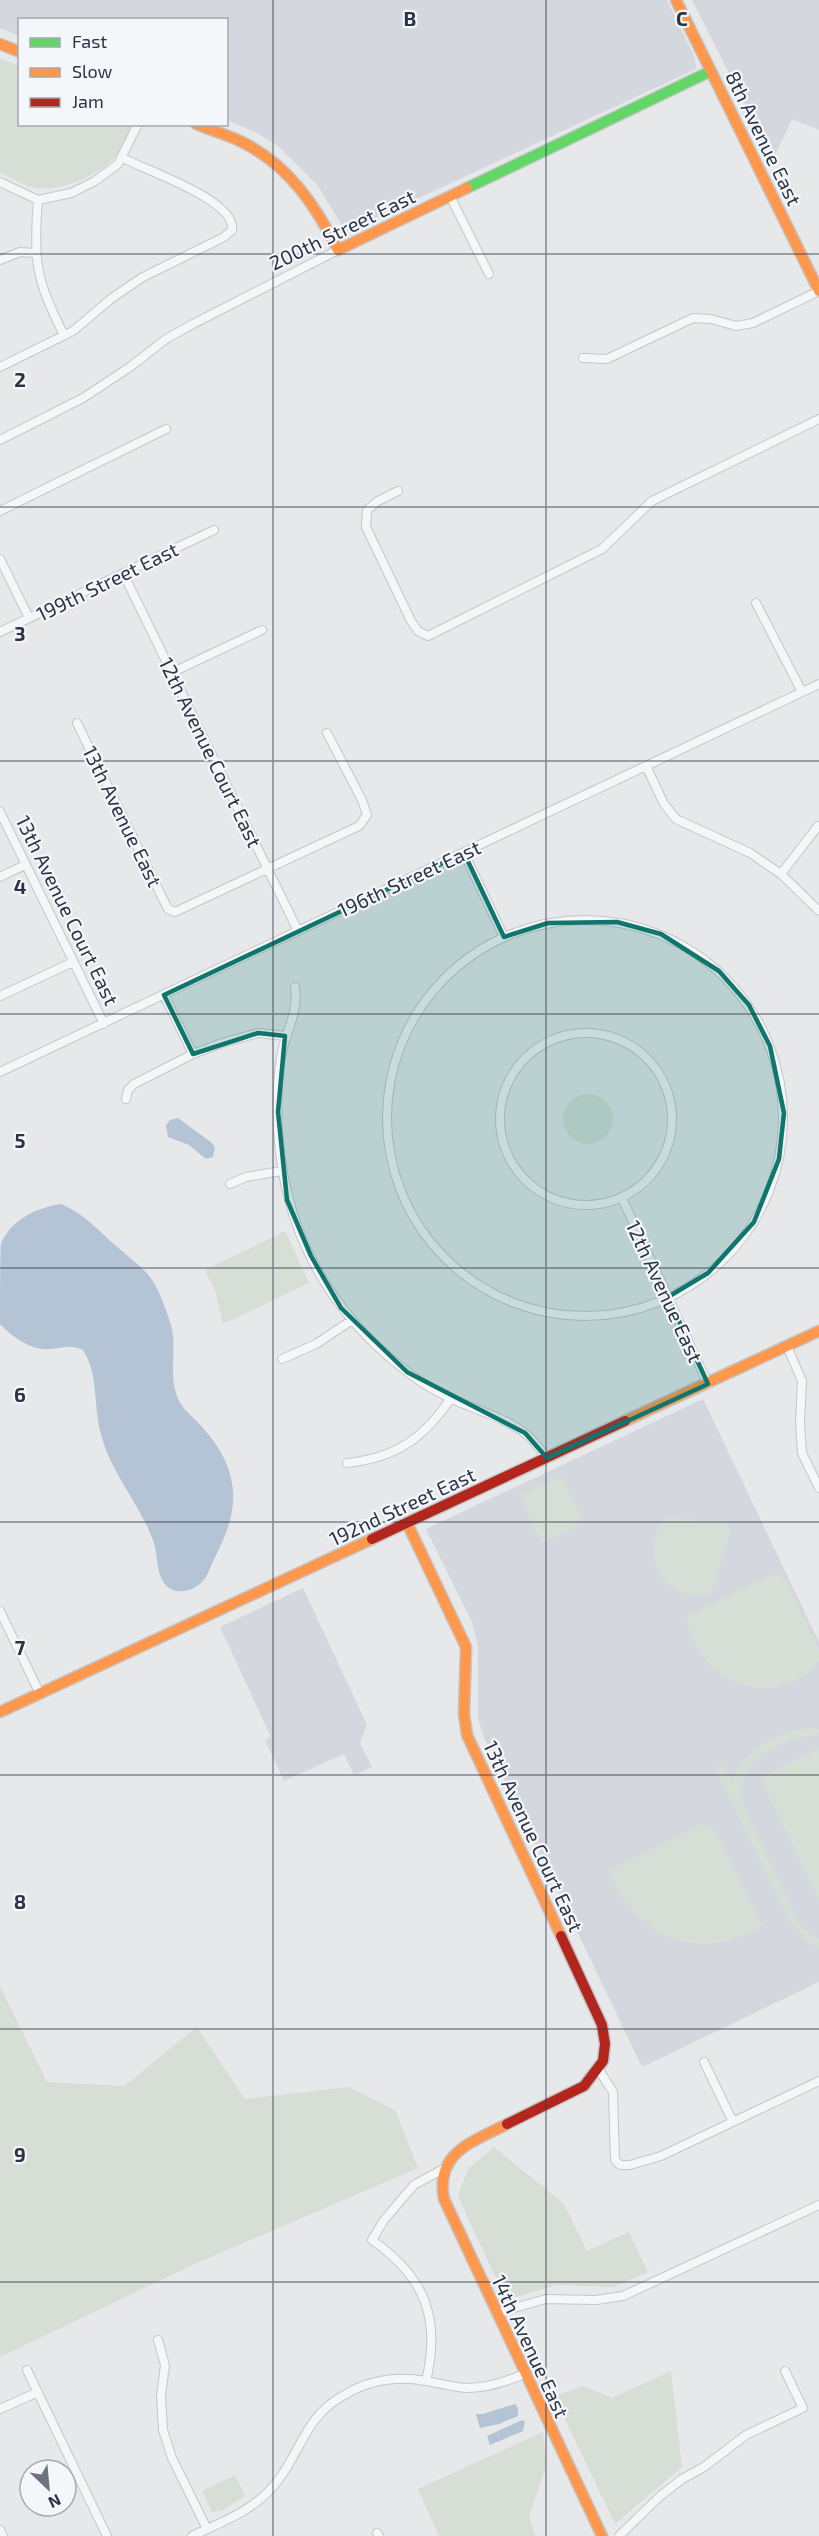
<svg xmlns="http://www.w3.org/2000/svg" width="819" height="2536" font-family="'Exo 2',sans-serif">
	<rect width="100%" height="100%" fill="#e6e8ea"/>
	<path fill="#d4d7dd" d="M0 0H667L695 58 696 69 346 232 318 186 277 145 255 132 227 120 226 20H20L19 36 0 28Z
		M692 0H819V130L792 119 773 160Z
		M703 1399 819 1642V1982L642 2067 483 1735 478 1718V1647L472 1622 426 1529Z
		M303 1588 367 1725 360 1743 372 1767 354 1775 344 1754 284 1781 265 1740 271 1737 220 1627Z"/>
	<path fill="#d6ded6" d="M0 58 19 66 20 124 131 125C128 134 124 146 118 154 101 174 65 191 38 188 26 187 11 178 0 172Z
		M563 1119a25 25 0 1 1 50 0a25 25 0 1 1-50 0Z
		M285 1231 309 1283 223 1324 215 1291 205 1270Z
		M562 1476 584 1524 541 1543 520 1495Z
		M665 1517 725 1522 731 1528 712 1593C702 1595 693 1596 683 1593 650 1584 647 1540 665 1517Z
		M778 1574 786 1581 819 1650V1661C774 1715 695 1682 687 1616L770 1575Z
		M808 1728 819 1729V1736C801 1734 787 1741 771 1749 753 1758 739 1775 741 1796 743 1811 753 1825 759 1838 771 1865 784 1891 796 1917L804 1929 819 1939V1948L805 1940 789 1919 715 1767 722 1764 732 1782C741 1751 778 1732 808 1728Z
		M819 1749V1900L760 1777Z
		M702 1824 715 1830 763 1926C699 1964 636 1939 609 1871Z
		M0 1986 47 2082 124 2086 197 2027 245 2099 349 2087 395 2110 418 2168 199 2262 0 2357Z
		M494 2147 564 2204 587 2251 629 2232 648 2272 613 2287 557 2285 506 2300 458 2196 468 2169Z
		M671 2371 682 2467 615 2524 554 2396 583 2386 612 2398Z
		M543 2432 546 2467 529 2516 535 2536H439L418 2489Z
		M235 2475 245 2496 223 2510 212 2512 202 2491Z"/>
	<path fill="#b4c4d5" d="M178 1118 212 1143 215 1148 213 1157 206 1159 189 1145 168 1137 166 1125 170 1120Z
		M61 1204C87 1215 101 1234 122 1251 133 1261 146 1269 154 1283 161 1295 167 1312 171 1325 177 1347 169 1371 176 1393 180 1409 193 1416 203 1428 234 1463 242 1497 223 1540 218 1552 212 1562 208 1573 201 1590 176 1599 164 1583 156 1572 158 1556 154 1543 141 1505 111 1474 101 1434 93 1406 99 1375 83 1350 71 1344 64 1348 50 1349 32 1351 12 1337 0 1324 0 1310 0 1252 1 1244 11 1219 37 1208 61 1204Z
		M515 2404 518 2408V2416L499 2424 480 2428 476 2414H483Z
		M522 2420 525 2422 523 2431 490 2445 487 2436Z"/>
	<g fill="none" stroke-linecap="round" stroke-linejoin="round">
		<defs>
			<path id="street" d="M0 182 38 200 71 193 95 181 118 164 138 124
				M450 196 489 274
				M38 200C33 261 36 281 64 335
				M0 260 20 252 35 253
				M583 358 607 359 693 318 711 319 736 326 753 323 819 291
				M0 367 73 331 112 298 143 277 224 237 232 230C237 200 144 170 123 158
				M0 440 83 398 130 367 166 339 191 325 338 250
				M398 491 378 501 367 510 366 527 411 621 418 631 428 636 602 549 652 501 819 419
				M0 511 166 429
				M0 559 29 618
				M123 573 298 931
				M756 603 802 692
				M0 632 214 530
				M173 672 262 630
				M77 723 162 897 168 909 175 912 359 826 367 815 362 800 327 733
				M646 766 664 804 676 819 750 853 781 874 819 911
				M0 812 104 1024
				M464 853 504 937
				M781 874 818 826
				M0 877 25 865
				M387 1118a198 198 0 1 1 396 0a198 198 0 1 1-396 0Z
				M295 987C298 1009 290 1024 284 1044 280 1057 279 1072 278 1085 272 1202 312 1298 406 1371 421 1383 439 1393 457 1401 479 1411 506 1418 526 1434 534 1441 540 1449 547 1458
				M164 995 193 1054
				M0 996 73 962
				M500 1119a86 86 0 1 1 172 0a86 86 0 1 1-172 0Z
				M0 1072 819 684
				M126 1099 128 1090 134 1084 193 1054 222 1043 258 1033 287 1036
				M230 1184 246 1177 281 1171
				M622 1198 708 1384
				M787 1346 802 1381 800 1423 802 1453 819 1488
				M282 1359 316 1344 352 1320
				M347 1463C396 1458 424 1438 451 1398
				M0 1611 40 1694
				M704 2062 733 2122
				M599 2070 613 2092 615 2160 620 2165H630L661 2156 819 2081
				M496 2313 546 2299 596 2300 623 2296 819 2205
				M158 2340 165 2365 161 2396 163 2430 172 2458 207 2529
				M27 2370 107 2536
				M426 2381C441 2318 425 2277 372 2240L384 2220 414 2185 445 2168
				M0 2409 38 2392
				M0 2530 3 2536
				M377 2533 379 2536
				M192 2536C222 2522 255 2510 276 2483 302 2451 304 2416 346 2394 370 2380 398 2376 426 2381 439 2383 452 2387 466 2388 486 2388 506 2382 524 2374
				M619 2536 659 2497 682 2479 704 2467 746 2435 803 2408 785 2371"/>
			<path id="fast" d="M467 188 711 71"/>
			<path id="slow" d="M676 0 819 291
				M0 44 20 52
				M196 124C212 131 229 135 244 143 289 166 316 206 338 250L467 188
				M625 1421 819 1331
				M407 1523 466 1647 464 1714 467 1735 561 1936
				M0 1712 372 1539
				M507 2124C473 2142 435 2152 444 2199L602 2536"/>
			<path id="jam" d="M372 1539 625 1421
				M507 2124 584 2086 603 2061 605 2044 602 2025 561 1936"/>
		</defs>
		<use href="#street" stroke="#c4c6c8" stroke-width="10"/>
		<use href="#fast" stroke="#c4c6c8" stroke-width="13"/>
		<use href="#slow" stroke="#c4c6c8" stroke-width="13"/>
		<use href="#jam" stroke="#c4c6c8" stroke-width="13"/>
		<use href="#street" stroke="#f5f6f7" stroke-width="8"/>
		<use href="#fast" stroke="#63d668" stroke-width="10"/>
		<use href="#slow" stroke="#ff974d" stroke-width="10"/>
		<use href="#jam" stroke="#b3261e" stroke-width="10"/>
	</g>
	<path fill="#0f766e" fill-opacity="0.2" stroke="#0f766e" stroke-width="4.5" stroke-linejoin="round" d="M464 853 504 937 548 923 617 922 661 934 719 971 749 1005 770 1046 784 1113 779 1159 754 1222 708 1273 668 1297 708 1384 547 1458 525 1433 407 1372 341 1308 311 1256 287 1200 278 1112 285 1036 258 1033 193 1054 164 995Z"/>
	<path fill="none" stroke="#2b3445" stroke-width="1.5" stroke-opacity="0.55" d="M273 0V2536M546 0V2536M0 254H819M0 507H819M0 761H819M0 1014H819M0 1268H819M0 1522H819M0 1775H819M0 2029H819M0 2282H819"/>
	<g text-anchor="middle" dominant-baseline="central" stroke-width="4.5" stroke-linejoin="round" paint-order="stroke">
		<g font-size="20" fill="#2b3445" stroke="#f4f6f9">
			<text transform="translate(764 138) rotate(64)">8th Avenue East</text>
			<text transform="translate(342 229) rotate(-26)">200th Street East</text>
			<text transform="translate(107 581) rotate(-26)">199th Street East</text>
			<text transform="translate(211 752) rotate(64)">12th Avenue Court East</text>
			<text transform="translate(123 816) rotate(64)">13th Avenue East</text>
			<text transform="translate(409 878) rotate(-25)">196th Street East</text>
			<text transform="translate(68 910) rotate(64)">13th Avenue Court East</text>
			<text transform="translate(665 1291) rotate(65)">12th Avenue East</text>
			<text transform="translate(402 1506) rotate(-25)">192nd Street East</text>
			<text transform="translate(534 1836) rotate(65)">13th Avenue Court East</text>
			<text transform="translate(531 2346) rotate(65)">14th Avenue East</text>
		</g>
	</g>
	<g font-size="20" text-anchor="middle" font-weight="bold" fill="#2b3445" stroke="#f4f6f9" stroke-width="4.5" stroke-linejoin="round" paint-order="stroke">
		<text x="410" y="26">B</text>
		<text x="682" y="26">C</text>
		<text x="20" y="387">2</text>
		<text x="20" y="641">3</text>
		<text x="20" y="894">4</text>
		<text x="20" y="1148">5</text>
		<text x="20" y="1402">6</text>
		<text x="20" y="1655">7</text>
		<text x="20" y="1909">8</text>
		<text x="20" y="2162">9</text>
	</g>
	<rect x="18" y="18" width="210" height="108" fill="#f4f6f9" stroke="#a4a8b1" stroke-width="1.5"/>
	<rect x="30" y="38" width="30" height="9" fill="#63d668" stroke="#a4a8b1" stroke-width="1.5"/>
	<text x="72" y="48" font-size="18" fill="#2b3445">Fast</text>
	<rect x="30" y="68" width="30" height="9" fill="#ff974d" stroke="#a4a8b1" stroke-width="1.5"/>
	<text x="72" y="78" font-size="18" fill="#2b3445">Slow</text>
	<rect x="30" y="98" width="30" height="9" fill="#b3261e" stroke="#a4a8b1" stroke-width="1.5"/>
	<text x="72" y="108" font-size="18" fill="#2b3445">Jam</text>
	<g transform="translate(48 2488) rotate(154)"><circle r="28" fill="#f4f6f9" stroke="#a4a8b1" stroke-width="1.5"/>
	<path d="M0-4.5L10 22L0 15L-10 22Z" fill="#6c737f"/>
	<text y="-9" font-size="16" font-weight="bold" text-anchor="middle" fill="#2b3445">N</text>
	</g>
</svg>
